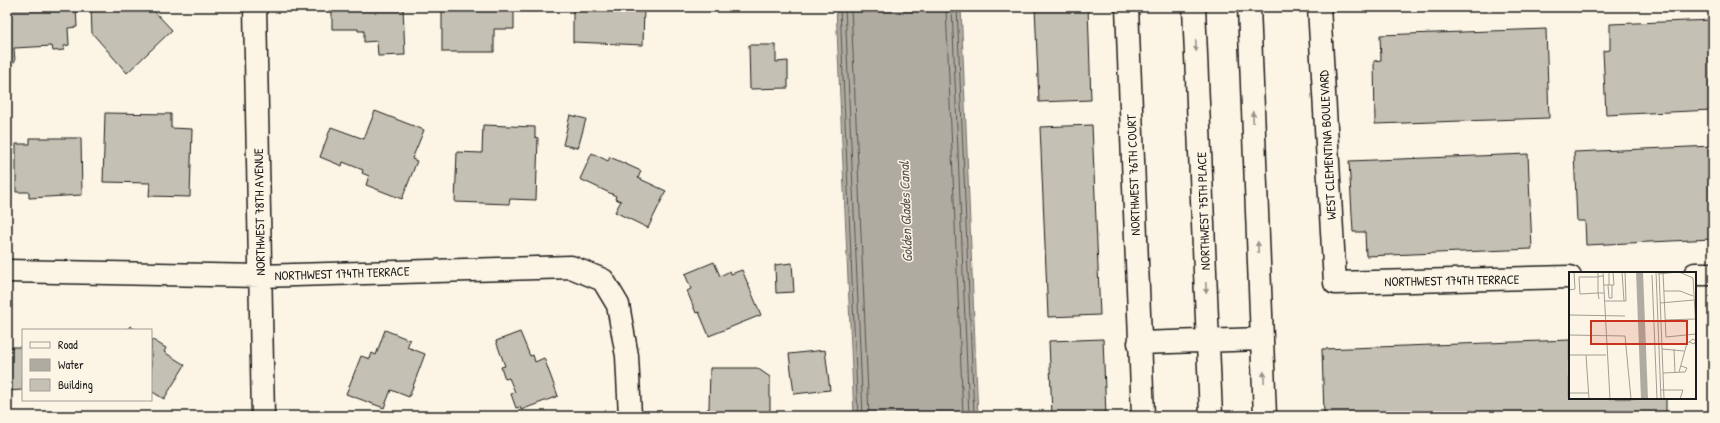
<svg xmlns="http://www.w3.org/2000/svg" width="1720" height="423" font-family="'Patrick Hand',sans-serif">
	<rect width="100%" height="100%" fill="#fcf5e5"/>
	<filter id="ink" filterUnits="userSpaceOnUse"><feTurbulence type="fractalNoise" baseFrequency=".025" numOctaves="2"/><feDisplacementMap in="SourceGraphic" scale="8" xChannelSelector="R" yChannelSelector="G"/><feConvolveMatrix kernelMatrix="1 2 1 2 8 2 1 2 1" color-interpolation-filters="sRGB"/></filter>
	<g filter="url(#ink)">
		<path fill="#b0aba1" stroke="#75726c" d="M836 7H961L978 416H854Z"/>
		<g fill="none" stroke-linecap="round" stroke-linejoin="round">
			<path stroke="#575551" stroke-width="1" d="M840 7 858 416
				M845 7 863 416
				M851 7 869 416
				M946 7 963 416
				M952 7 969 416
				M957 7 974 416"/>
		</g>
		<path fill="#c4c0b3" stroke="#1c1c1c" d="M7 7H76L77 27 68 28 69 45 64 46V50L53 51 52 46 14 48 15 62H7Z
			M91 7H157L154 11 172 30 127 73 92 33Z
			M332 7H403L405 55 378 56 377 41 364 42V31H358V29H332Z
			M442 7H514V29H494V52H442Z
			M573 7H644L643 45 573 42Z
			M1035 7H1088L1091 100 1039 102Z
			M1713 20V110L1606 115 1603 51 1610 50V24Z
			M1546 29 1549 118 1375 124 1374 61 1381 60 1380 35Z
			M749 45H776V62L788 61V88L750 89Z
			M375 111 424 130 412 159 417 161 402 199 366 185 369 176 362 173 363 170 343 162 342 166 320 157 331 127 364 139Z
			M105 113 171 114V128L192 129 190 197 149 196 150 183 103 182Z
			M570 115 586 119 578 148 563 145Z
			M483 125 535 127V137L538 138 536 200 510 199 509 204 455 202 457 152 482 153Z
			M1092 125 1100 315 1048 317 1040 127Z
			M30 138H81L82 195 29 198V192H16V144H30Z
			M1713 146V239L1586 245 1585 221H1577L1574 152Z
			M592 153 608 161 610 157 641 171 638 178 666 191 648 228 615 212 621 201 615 199 616 196 580 179Z
			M1528 154 1532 249 1366 256 1365 232H1353L1349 161Z
			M714 262 720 276 730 271 731 274 742 270 761 315 709 336 699 312 696 313 687 291 691 289 685 274Z
			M792 263 794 292 776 293 775 265Z
			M130 326 136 330H128Z
			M385 330 410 340 407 347 425 354 409 397 391 390 384 408 346 394 361 356 370 359 372 353 376 355Z
			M520 332 530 356 533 355 535 362 544 358 558 396 521 410 520 407 516 408 511 394 515 392 509 378 505 379 501 367 505 366 496 341Z
			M151 339 166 348 164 352 185 365 164 399 151 391Z
			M1103 339 1106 416H1052L1049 341Z
			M1570 340V398H1666V416H1324L1322 349Z
			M7 347H23V390L7 391Z
			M825 350 830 390 794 394 789 354Z
			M710 368H757L770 377V416H697L707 415V409H709Z"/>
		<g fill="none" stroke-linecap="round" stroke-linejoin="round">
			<defs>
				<path id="minor" d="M255 7 263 416
					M1127 7 1143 416
					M1194 7 1211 416
					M1249 7 1265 416
					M1319 7 1335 283 1570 277
					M7 271 260 276 571 267 603 280 618 305 627 356 630 416
					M1695 274H1713
					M1139 343 1262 339"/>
			</defs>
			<use href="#minor" stroke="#1c1c1c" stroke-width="25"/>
			<use href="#minor" stroke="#fcf5e5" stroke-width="22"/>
		</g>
		<defs><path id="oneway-solid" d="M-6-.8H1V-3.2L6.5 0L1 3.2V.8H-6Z"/></defs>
		<g fill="#97938b">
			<use href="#oneway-solid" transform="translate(1196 46) rotate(88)"/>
			<use href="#oneway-solid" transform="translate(1253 117) rotate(-92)"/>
			<use href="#oneway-solid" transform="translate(1258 247) rotate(-92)"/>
			<use href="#oneway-solid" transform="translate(1206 288) rotate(88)"/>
			<use href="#oneway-solid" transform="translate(1264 377) rotate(-92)"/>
		</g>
	</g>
	<g text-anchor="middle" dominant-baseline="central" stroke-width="3" stroke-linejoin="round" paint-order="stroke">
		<g font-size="13" fill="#1c1c1c" stroke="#fcf5e5">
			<text transform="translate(1327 145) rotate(-93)">WEST CLEMENTINA BOULEVARD</text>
			<text transform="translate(1133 175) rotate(-92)">NORTHWEST 76TH COURT</text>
			<text transform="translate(1203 211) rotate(-92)">NORTHWEST 75TH PLACE</text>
			<text transform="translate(259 212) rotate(-91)">NORTHWEST 78TH AVENUE</text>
			<text transform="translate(342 273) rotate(-2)">NORTHWEST 174TH TERRACE</text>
			<text transform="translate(1452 280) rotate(-1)">NORTHWEST 174TH TERRACE</text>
		</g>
		<g font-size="14" font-style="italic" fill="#575551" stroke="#fcf5e5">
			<text transform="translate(905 212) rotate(-92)">Golden Glades Canal</text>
		</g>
	</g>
	<g transform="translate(1569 272)">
		<rect width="127" height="127" fill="#fcf5e5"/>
		<path d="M67 0H74L79 127H72Z" fill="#b0aba1"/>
		<path fill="none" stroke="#a29e95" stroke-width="1" d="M29 0V21L11 22 10 5H29L32 4H35M34 0 41 127M40 0V13M53 0 55 29M87 0 92 127M90 0 95 127M94 0 97 65 127 62M110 0 124 6 127 56M89 2 109 0M83 3 88 127M35 13H45L44 0M39 13 40 26H43M43 13V26M0 18 6 17 5 0M95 19H111L124 24M30 27 29 21H35M36 29H57L56 0M91 31 125 28M0 43 56 44M96 48 126 47M0 63 56 64 62 127M93 77 115 79M105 77 106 101M0 83H37M17 83 20 127M110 100 118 71 120 70 124 67 127 69 125 72 120 70M94 101 116 100 118 96 112 94M92 118H114L111 127M0 121H19"/>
		<path fill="#c8321e" fill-opacity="0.15" stroke="#c8321e" stroke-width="2" d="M22 49H118V72H22Z"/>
		<rect width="127" height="127" fill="none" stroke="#1c1c1c" stroke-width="2"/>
	</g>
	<rect width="1720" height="423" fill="none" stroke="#fcf5e5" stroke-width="24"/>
	<rect x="12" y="12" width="1696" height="399" fill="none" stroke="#1c1c1c" stroke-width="1.5" filter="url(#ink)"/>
	<rect x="22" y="329" width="130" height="72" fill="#fcf5e5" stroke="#a29e95"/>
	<rect x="30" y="342" width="20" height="6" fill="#fcf5e5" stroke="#a29e95"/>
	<text x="58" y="349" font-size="12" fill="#1c1c1c">Road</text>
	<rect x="30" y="359" width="20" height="12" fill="#b0aba1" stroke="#a29e95"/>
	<text x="58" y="369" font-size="12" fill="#1c1c1c">Water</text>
	<rect x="30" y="379" width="20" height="12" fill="#c4c0b3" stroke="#a29e95"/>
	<text x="58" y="389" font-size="12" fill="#1c1c1c">Building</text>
</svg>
